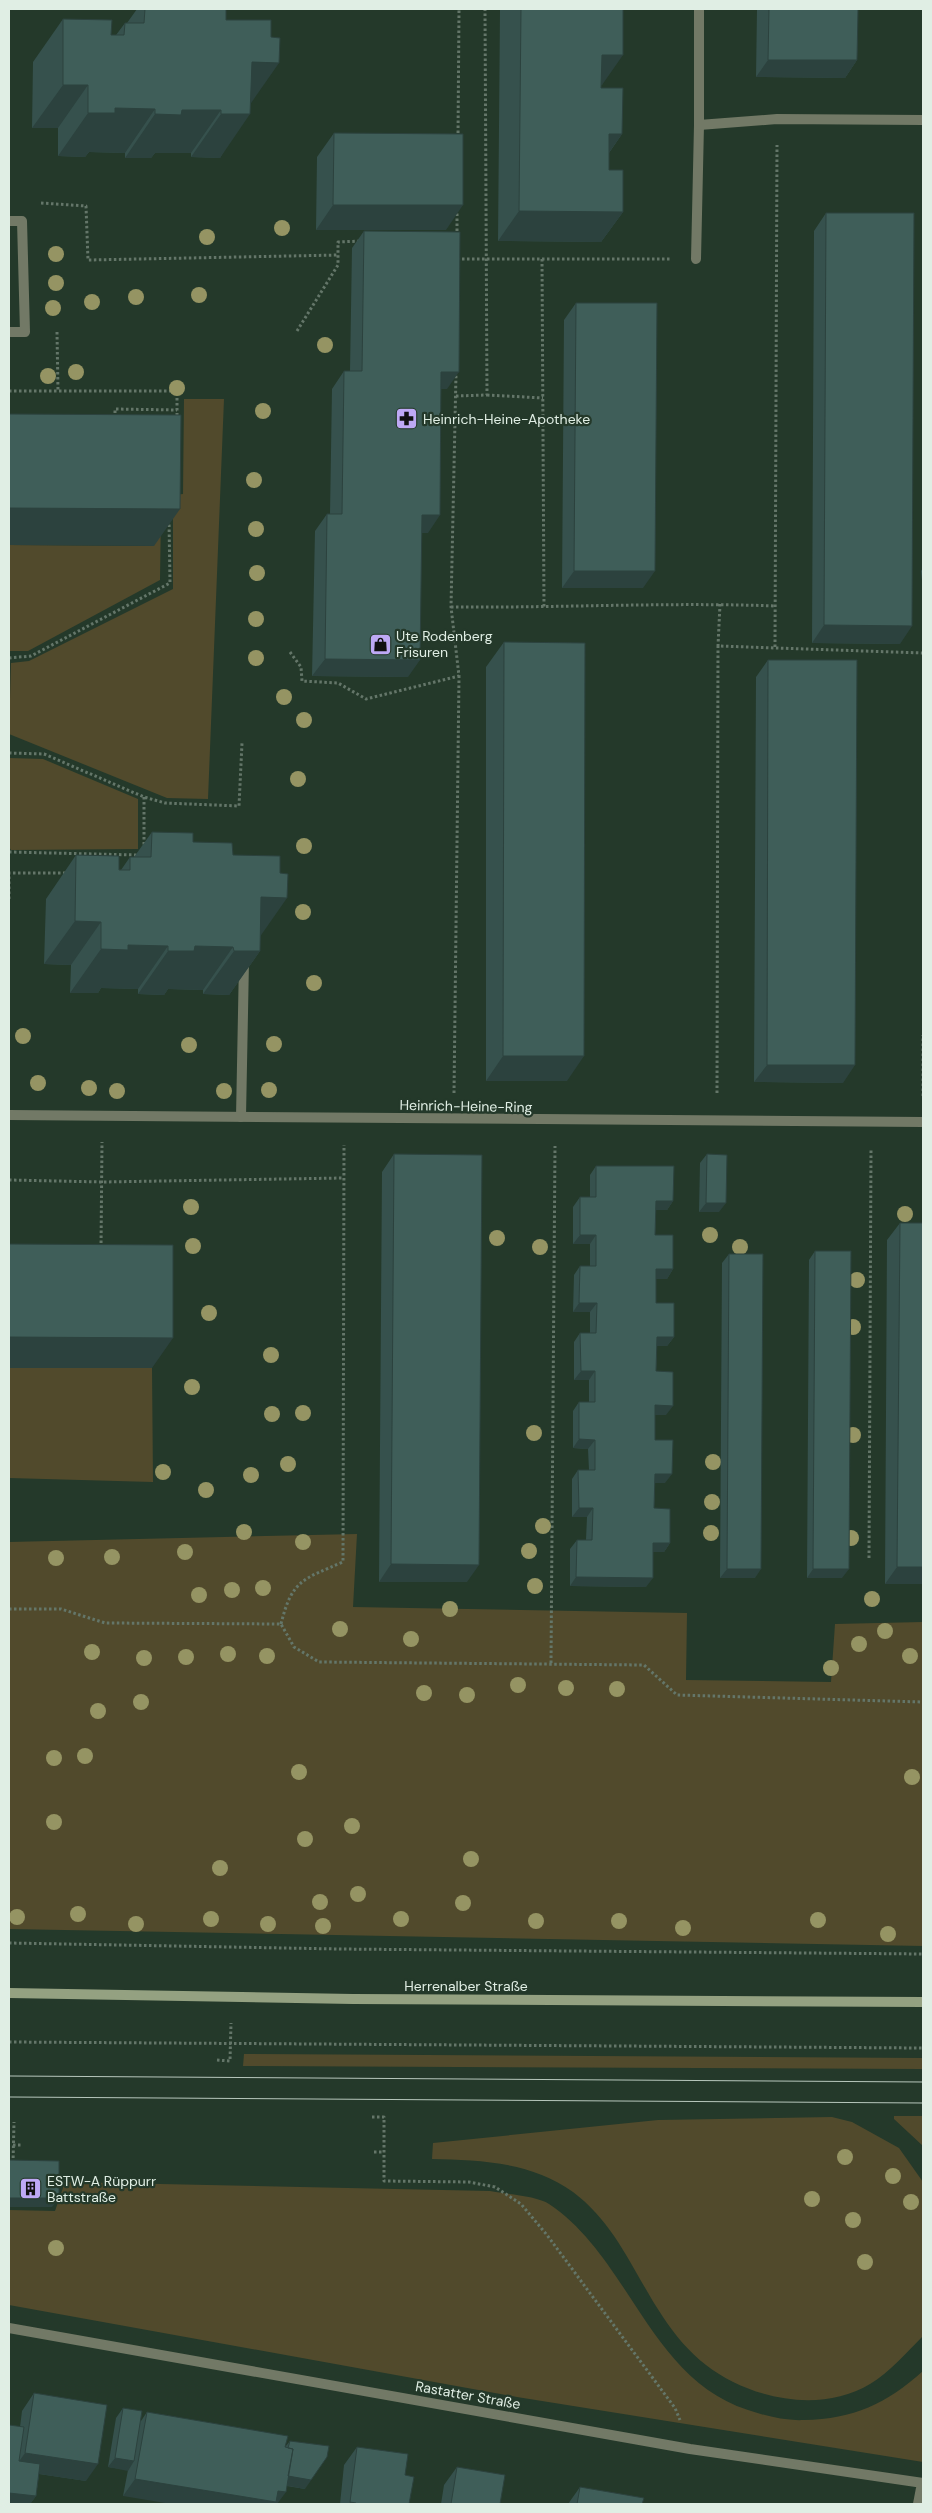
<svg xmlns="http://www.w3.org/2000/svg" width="932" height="2513" font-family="'DM Sans',sans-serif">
	<rect width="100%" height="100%" fill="#24392a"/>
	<path fill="#514a2c" d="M184 399H224L208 799 167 798 9 734 11 663 29 661 173 589V495L183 494Z
		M162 447 160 580 28 651H9V545L154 546Z
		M9 758 43 759 138 799V849L11 850 9 847Z
		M9 1367 152 1368 153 1482 9 1478Z
		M357 1534 353 1607 687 1613 686 1680 831 1682 835 1624 923 1622V1946L9 1929V1542Z
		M244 2054 923 2058V2069L243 2066Z
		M894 2116H923V2146L894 2119Z
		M832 2117 852 2122 899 2148 923 2182V2336C907 2352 890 2372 870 2384 820 2414 750 2399 706 2365 689 2352 675 2335 663 2317 634 2274 617 2225 573 2192 532 2162 480 2160 432 2159L433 2143 658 2120Z
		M65 2182 490 2191C505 2194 538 2196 549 2204 630 2258 649 2378 748 2410 766 2416 785 2421 804 2420 854 2419 886 2404 923 2371V2462L517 2397 9 2305V2210L55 2211Z"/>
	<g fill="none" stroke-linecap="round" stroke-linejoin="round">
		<path stroke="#647669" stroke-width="3" stroke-dasharray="2.5 2.5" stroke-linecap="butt" d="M458 138 459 9
			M41 203 86 206 88 260 338 255
			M457 236V209
			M457 259H671
			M542 259 544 608
			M297 331 338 265V242L361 241
			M57 332 58 391
			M9 391H177V420
			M487 395 543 398
			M456 396 487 395 485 9
			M115 418V409L177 410
			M720 604 718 646 923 653
			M451 607C559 608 667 602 776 606
			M775 647 777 145
			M290 652 301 667 302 681 338 683 366 699 459 676 451 607 456 374
			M9 658 31 656 170 583 169 520
			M9 753 44 754 144 797 165 803 239 806 242 743
			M144 797V845
			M9 852 137 855V858
			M9 899V873H68
			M454 1093 459 676
			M717 1093 718 646
			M923 1096V1035
			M9 1180 103 1182 343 1178
			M101 1248 102 1142
			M869 1558 871 1149
			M9 1609H61L105 1623 281 1624 294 1647 319 1662 644 1665 677 1695 923 1702
			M281 1624C292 1579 304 1579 343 1562L344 1145
			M551 1663 555 1146
			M9 1943 339 1949 923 1954
			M9 2042 923 2048
			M217 2060 230 2061 231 2023
			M372 2117H384V2181L469 2182 495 2187 521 2204 547 2235 675 2408 680 2420
			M13 2145H22
			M374 2152H383
			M13 2163 14 2122"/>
		<path stroke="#727966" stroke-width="10" d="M696 259 699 125
			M241 1117 244 961"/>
		<path stroke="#727966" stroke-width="10" d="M699 9V125L777 119 923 120
			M9 221H22L25 332H9
			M9 1115 923 1122
			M9 2328 690 2449 923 2483
			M918 2504 922 2483"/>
		<path stroke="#94a181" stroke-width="10" d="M9 1993 353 1999 923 2002"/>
		<path stroke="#b7c7bc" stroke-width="1" d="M9 2076 923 2082
			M9 2097 923 2103"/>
	</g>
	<g fill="#959463">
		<circle cx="282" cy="228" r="8"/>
		<circle cx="207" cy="237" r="8"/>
		<circle cx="56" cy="254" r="8"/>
		<circle cx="56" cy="283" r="8"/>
		<circle cx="199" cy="295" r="8"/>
		<circle cx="136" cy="297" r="8"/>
		<circle cx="92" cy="302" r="8"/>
		<circle cx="53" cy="308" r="8"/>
		<circle cx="325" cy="345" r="8"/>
		<circle cx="76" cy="372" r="8"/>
		<circle cx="48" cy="376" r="8"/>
		<circle cx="177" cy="388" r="8"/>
		<circle cx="263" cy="411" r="8"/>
		<circle cx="254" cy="480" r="8"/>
		<circle cx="256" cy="529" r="8"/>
		<circle cx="257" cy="573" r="8"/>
		<circle cx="256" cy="619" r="8"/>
		<circle cx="256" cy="658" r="8"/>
		<circle cx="284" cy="697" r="8"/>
		<circle cx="304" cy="720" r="8"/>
		<circle cx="298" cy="779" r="8"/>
		<circle cx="304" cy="846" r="8"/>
		<circle cx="303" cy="912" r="8"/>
		<circle cx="314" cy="983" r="8"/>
		<circle cx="23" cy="1036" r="8"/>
		<circle cx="274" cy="1044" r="8"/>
		<circle cx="189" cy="1045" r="8"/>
		<circle cx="38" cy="1083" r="8"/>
		<circle cx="89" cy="1088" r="8"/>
		<circle cx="269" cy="1090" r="8"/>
		<circle cx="117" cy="1091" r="8"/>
		<circle cx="224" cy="1091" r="8"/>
		<circle cx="191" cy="1207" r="8"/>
		<circle cx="905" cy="1214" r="8"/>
		<circle cx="710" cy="1235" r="8"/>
		<circle cx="497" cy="1238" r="8"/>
		<circle cx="193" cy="1246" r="8"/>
		<circle cx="540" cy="1247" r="8"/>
		<circle cx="740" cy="1247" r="8"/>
		<circle cx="857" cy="1280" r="8"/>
		<circle cx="209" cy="1313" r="8"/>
		<circle cx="853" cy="1327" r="8"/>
		<circle cx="271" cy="1355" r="8"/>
		<circle cx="192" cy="1387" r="8"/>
		<circle cx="303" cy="1413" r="8"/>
		<circle cx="272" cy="1414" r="8"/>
		<circle cx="534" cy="1433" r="8"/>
		<circle cx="853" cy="1435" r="8"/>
		<circle cx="713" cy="1462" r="8"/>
		<circle cx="288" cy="1464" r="8"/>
		<circle cx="163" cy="1472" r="8"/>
		<circle cx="251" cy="1475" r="8"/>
		<circle cx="206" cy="1490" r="8"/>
		<circle cx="712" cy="1502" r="8"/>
		<circle cx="543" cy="1526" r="8"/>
		<circle cx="244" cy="1532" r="8"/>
		<circle cx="711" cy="1533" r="8"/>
		<circle cx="851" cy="1538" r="8"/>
		<circle cx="303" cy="1542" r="8"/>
		<circle cx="529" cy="1551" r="8"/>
		<circle cx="185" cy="1552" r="8"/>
		<circle cx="112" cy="1557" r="8"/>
		<circle cx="56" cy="1558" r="8"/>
		<circle cx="535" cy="1586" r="8"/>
		<circle cx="263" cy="1588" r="8"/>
		<circle cx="232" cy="1590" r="8"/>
		<circle cx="199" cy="1595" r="8"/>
		<circle cx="872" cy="1599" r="8"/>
		<circle cx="450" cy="1609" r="8"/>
		<circle cx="340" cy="1629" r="8"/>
		<circle cx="885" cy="1631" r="8"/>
		<circle cx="411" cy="1639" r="8"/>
		<circle cx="859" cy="1644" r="8"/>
		<circle cx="92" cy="1652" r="8"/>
		<circle cx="228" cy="1654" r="8"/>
		<circle cx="267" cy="1656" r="8"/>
		<circle cx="910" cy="1656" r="8"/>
		<circle cx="186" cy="1657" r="8"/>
		<circle cx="144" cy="1658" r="8"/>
		<circle cx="831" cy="1668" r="8"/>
		<circle cx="518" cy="1685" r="8"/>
		<circle cx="566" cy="1688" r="8"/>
		<circle cx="617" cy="1689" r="8"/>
		<circle cx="424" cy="1693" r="8"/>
		<circle cx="467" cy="1695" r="8"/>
		<circle cx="141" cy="1702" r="8"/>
		<circle cx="98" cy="1711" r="8"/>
		<circle cx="85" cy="1756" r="8"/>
		<circle cx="54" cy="1758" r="8"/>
		<circle cx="299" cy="1772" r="8"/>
		<circle cx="912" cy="1777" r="8"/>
		<circle cx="54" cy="1822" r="8"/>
		<circle cx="352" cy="1826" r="8"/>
		<circle cx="305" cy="1839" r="8"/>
		<circle cx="471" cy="1859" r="8"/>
		<circle cx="220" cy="1868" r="8"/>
		<circle cx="358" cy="1894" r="8"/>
		<circle cx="320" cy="1902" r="8"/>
		<circle cx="463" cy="1903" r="8"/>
		<circle cx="78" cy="1914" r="8"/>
		<circle cx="17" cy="1917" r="8"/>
		<circle cx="211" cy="1919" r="8"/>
		<circle cx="401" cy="1919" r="8"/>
		<circle cx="818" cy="1920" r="8"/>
		<circle cx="536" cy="1921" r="8"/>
		<circle cx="619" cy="1921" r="8"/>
		<circle cx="136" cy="1924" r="8"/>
		<circle cx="268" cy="1924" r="8"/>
		<circle cx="323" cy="1926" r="8"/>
		<circle cx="683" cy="1928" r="8"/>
		<circle cx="888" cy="1934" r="8"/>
		<circle cx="845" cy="2157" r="8"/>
		<circle cx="893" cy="2176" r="8"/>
		<circle cx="812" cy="2199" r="8"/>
		<circle cx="911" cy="2202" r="8"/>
		<circle cx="853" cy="2220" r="8"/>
		<circle cx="56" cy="2248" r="8"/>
		<circle cx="865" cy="2262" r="8"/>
	</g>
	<path fill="#36514d" d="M137 9H226V20L251 103 220 158 191 157V153H155L151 158H125V153L89 152 85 157 58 156V128H32L33 62 63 19 111 35H116L125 23H127Z
		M500 9H623L602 85H601V88L622 134 609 153V170L623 212 601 242 498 241Z
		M757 9H858L857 60 845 78 756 77Z
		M334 133 446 230H316L317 157Z
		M826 213 900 644 812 643 814 231Z
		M364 231 447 389H441L428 533H422L408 677 312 676 315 531 327 514H330L332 389 344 371H350L352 248Z
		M576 303 643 588H562L564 320Z
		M923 467V478L922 468Z
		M923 568V581L922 580 921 571Z
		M504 642 567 1081H486V667Z
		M768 660 843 1083 754 1082 756 677Z
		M152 832 193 842 233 855 260 937V951L229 995 203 994V990L168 989 164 995 138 994V989L101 988 98 993H70L71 965 44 964 46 899 76 855 121 870 130 857H134Z
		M394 1154 467 1582H379L382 1172Z
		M707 1154 719 1212H699L700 1163Z
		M596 1166 673 1201 667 1210H656L655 1235 673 1269 667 1279H656V1303L674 1337 667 1346H657L656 1371 666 1415H655V1440L665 1483H655L654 1508 670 1543 664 1552H653L646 1587 570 1586V1549L577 1540H586L587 1517H572V1479L578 1470H589L588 1449 573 1448V1411L579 1402H589V1380H574V1342L580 1333H590V1312H573L574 1275 580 1266H590V1244H573V1207L580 1197H590V1175Z
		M900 1223H923V1584H885L887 1240Z
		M815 1251 842 1578H807L809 1260Z
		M729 1254 755 1578H720L722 1263Z
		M34 2393 86 2481 39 2474 36 2496 30 2504H19L9 2503V2425L20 2427 22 2411Z
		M123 2408 141 2421 147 2412 285 2447 290 2441 305 2489 287 2486 123 2496 128 2470 108 2467 116 2418Z
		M357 2447 405 2475 409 2504H340L344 2465Z
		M457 2467 500 2504H441L444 2485Z
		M580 2487 642 2504H568Z"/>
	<path fill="#2c423e" d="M602 55H623L602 85H581Z
		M768 60H857L845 78 756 77Z
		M252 62 279 63 249 106Z
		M63 85H88L58 128H32Z
		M115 108 155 109 125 153 89 152 85 157 58 156 88 113Z
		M182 110H221L191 153H155L151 158H125L155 114Z
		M221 114H250L220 158 191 157Z
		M609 134H622L601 164Z
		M333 205H463L446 230H316Z
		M519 211 623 212 601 242 498 241Z
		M441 372H459L447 389H429Z
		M9 508 180 509 154 546 9 545Z
		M422 515H440L428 533H410Z
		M574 571H655L643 588H562Z
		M824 625 912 626 900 644 812 643Z
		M325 659 420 660 408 677 312 676Z
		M261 897 287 898 257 941Z
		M75 921 101 922 71 965 44 964Z
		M128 945 168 946 138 989 101 988 98 993H70L101 949Z
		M195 946 233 947 203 990 168 989 164 995 138 994 168 951Z
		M234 951H260L229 995 203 994Z
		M503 1056H584L567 1081H486Z
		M767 1065H855L843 1083 754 1082Z
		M656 1201H673L667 1210H649Z
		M706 1203H726L719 1212H699Z
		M580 1235H596L590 1244H573Z
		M656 1269H673L667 1279H650Z
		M579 1303H597L590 1312H573Z
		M9 1337 173 1338 152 1368H9Z
		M657 1337H674L667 1346H650Z
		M581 1371H595L589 1380H574Z
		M655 1405 673 1406 666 1415H648Z
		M579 1439 595 1440 588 1449 573 1448Z
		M655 1474H672L665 1483H648Z
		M579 1508H593L587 1517H572Z
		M653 1543H670L664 1552H646Z
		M391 1564 479 1565 467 1582H379Z
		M897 1567H923V1584H885Z
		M727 1569H761L755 1578H720Z
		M813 1569H849L842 1578H807Z
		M576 1577 653 1578 646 1587 570 1586Z
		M9 2198H59L52 2207H9Z
		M25 2453 98 2464 86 2481 13 2470Z
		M327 2457 305 2489 278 2484 284 2475Z
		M115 2458 134 2461 128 2471 108 2467Z
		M135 2479 278 2491 286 2492 277 2504H171L123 2496Z
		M9 2493 36 2496 30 2504H19L9 2503Z
		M350 2502 356 2503 355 2504H349Z"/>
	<path fill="#3f5e59" stroke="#2c423e" d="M145 9H226V20H271V37L280 38 279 63 252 62 250 114H221V110H182L181 115 155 114V109L115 108V113H88V85H63V19L112 20 111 35H124L125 23H144Z
		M521 9H623V55H602L601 88H623L622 134H609V170H623V212L519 211Z
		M769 9H858L857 60H768Z
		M334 133 463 134V205H333Z
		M826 213H914L912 626 824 625Z
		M364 231 460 232 459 372H441L440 515H422L420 660 325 659 327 514H342L344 371H362Z
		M576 303H657L655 571H574Z
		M9 414 181 415 180 509 9 508Z
		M504 642 585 643 584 1056H503Z
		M768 660H857L855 1065H767Z
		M152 832 193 833V842L232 843 233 855 280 856V873L288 874 287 898 261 897 260 951H234L233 947 195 946 194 951H168V946L128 945V950L101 949V922L75 921 76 855 119 856V870H130V857H151Z
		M394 1154 482 1155 479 1565 391 1564Z
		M707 1154 727 1155 726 1203H706Z
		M596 1166H674L673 1201H656L655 1235H673V1269H656V1303H674V1337H657L656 1371 673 1372V1406L655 1405V1440H673L672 1474H655L654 1508 670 1509V1543H653V1578L576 1577 577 1540H592L593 1508H579L578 1470H595V1440L579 1439V1402H595V1371H581L580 1333H596L597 1303H579L580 1266H596V1235H580V1197H596Z
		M900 1223H923V1567H897Z
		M9 1244 173 1245V1338L9 1337Z
		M815 1251H851L849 1569H813Z
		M729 1254H763L761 1569H727Z
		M9 2160 59 2161V2198H9Z
		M34 2393 107 2405 98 2464 25 2453Z
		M123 2408 142 2411 134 2461 115 2458Z
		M147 2412 288 2436 285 2447 293 2449 286 2492 278 2491 276 2502 135 2479Z
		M9 2425 24 2427 19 2461 40 2464 36 2496 9 2493Z
		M290 2441 329 2446 327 2457 311 2480 288 2476 293 2449 288 2448Z
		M357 2447 408 2454 405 2475 414 2477 409 2504H355L356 2503 350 2502Z
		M457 2467 505 2475 500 2504H451Z
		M580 2487 644 2498 642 2504H577Z"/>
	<defs>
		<symbol id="pharmacy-square" viewBox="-11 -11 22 22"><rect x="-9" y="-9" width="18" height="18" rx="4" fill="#bea9f5" stroke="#24392a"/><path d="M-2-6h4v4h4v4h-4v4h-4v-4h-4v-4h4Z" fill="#111"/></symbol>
		<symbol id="shop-square" viewBox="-11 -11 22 22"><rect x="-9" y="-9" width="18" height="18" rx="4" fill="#bea9f5" stroke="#24392a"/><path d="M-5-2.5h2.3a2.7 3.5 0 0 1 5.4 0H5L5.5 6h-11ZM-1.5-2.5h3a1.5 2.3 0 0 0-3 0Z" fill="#111"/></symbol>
		<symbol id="building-square" viewBox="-11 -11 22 22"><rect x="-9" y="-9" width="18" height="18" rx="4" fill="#bea9f5" stroke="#24392a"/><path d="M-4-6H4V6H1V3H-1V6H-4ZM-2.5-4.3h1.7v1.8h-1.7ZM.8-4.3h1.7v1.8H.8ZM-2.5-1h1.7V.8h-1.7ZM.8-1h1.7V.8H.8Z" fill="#111"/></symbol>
	</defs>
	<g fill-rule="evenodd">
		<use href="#pharmacy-square" x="394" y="406" width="25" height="25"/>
		<use href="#shop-square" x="368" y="632" width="25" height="25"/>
		<use href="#building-square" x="18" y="2176" width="25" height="25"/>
	</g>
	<g text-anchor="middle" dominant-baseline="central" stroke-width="4.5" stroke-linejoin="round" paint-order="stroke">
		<g font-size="14" fill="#e0eee4" stroke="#24392a" text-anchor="start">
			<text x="423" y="419">Heinrich-Heine-Apotheke</text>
			<text x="396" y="636">Ute Rodenberg<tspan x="396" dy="16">Frisuren</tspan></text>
			<text x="47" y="2181">ESTW-A Rüppurr<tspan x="47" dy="16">Battstraße</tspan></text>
		</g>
		<g font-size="14" fill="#e0eee4" stroke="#24392a">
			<text transform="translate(466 1106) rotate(1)">Heinrich-Heine-Ring</text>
			<text x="466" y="1986">Herrenalber Straße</text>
			<text transform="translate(468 2395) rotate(10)">Rastatter Straße</text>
		</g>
	</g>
	<rect width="932" height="2513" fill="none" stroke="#e0eee4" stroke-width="20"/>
</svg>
